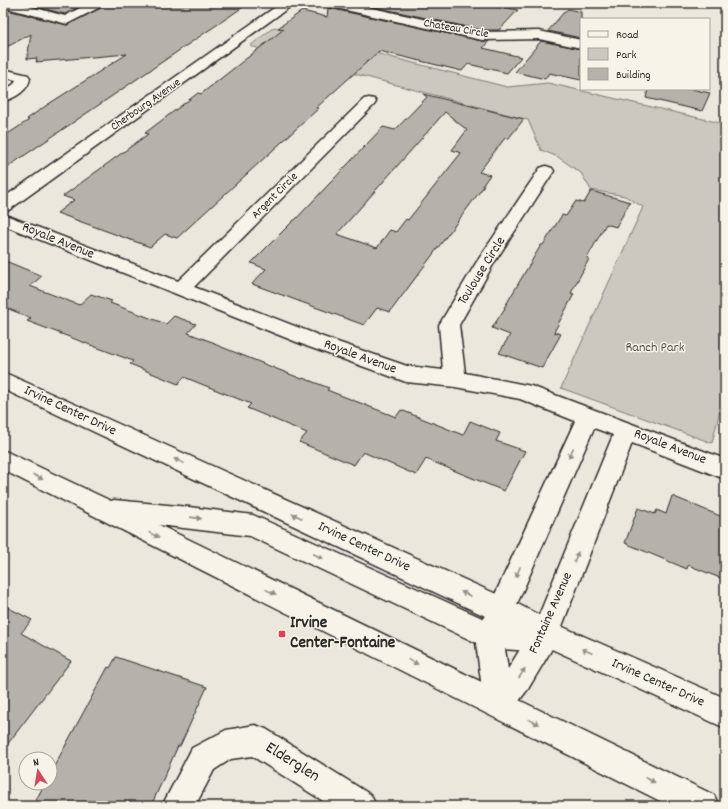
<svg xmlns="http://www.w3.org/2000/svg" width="728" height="809" font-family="Dekko,sans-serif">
	<rect width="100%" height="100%" fill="#ebe7dd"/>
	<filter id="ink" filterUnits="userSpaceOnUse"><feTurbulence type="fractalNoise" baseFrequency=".025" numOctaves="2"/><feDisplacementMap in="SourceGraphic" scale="8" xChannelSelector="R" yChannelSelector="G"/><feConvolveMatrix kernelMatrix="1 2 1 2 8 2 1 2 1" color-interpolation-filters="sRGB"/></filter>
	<g filter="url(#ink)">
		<path fill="#cbc8bf" stroke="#7b7a75" d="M274 27 507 87 548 83 725 124V390L712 443 561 388 643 207 625 196 591 190 581 173 558 157 541 150 528 120 250 46Z"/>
		<path fill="#b5b2ab" stroke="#2b2b2b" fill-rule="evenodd" d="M23 3H86L65 14Z
			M105 3H249L3 170V137L29 120 27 119 47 105 127 54 36 62 37 58 27 59 31 34 3 49V9L67 25 103 7Z
			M356 3H484L518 10 499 30H482Z
			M328 8 482 41H489L483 48 521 57 507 73 468 64 462 71 379 51 316 108H319L177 238 165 234 150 247 57 213 74 200 63 196 148 134 145 133 198 93 201 94 284 29 278 28 302 11 327 17Z
			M568 9 581 12V38L548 31 564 12Z
			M541 41 581 49V80L549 73 545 79 515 72Z
			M648 89H691L710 93 702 111 646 98Z
			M423 94 524 119 508 139 505 138 479 172 490 175 482 186H484L390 312 377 308 364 325 252 284 266 269 251 263 294 220H295L383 127 395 130 427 97ZM445 112 467 130 452 150 461 153 408 220 406 219 396 232 390 230 377 248 337 234Z
			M591 191 630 202 616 227 606 224 587 258 589 259 571 293 574 294 554 332 561 334 542 368 499 353 510 335 492 328 505 308H504L541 245H543L562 215 566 216 576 201 584 203Z
			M3 260 42 276 30 286 79 305 91 294 112 301 110 303 166 324 174 316 196 324 188 333 215 343 214 344 302 379 303 378 329 388 327 390 396 417 401 410 463 435 470 421 500 433 496 441 525 451 504 491 426 459 416 475 363 452 354 465 299 442 307 433 247 408 251 404 184 377 178 384 130 364 133 361 27 321 31 318 4 307 3 308Z
			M672 496 725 518V580L688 565 687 569 625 543 638 508 655 514 657 510 666 514Z
			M3 605 32 620 21 633 71 661 3 750Z
			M116 657 207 687 180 746H178L151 806H47L35 802 45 783H50V774L108 667 110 668Z"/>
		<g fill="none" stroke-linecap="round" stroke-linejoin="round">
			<defs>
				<path id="minor" d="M3 3H17L65 16 89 3H104L102 6 67 24 3 7Z
					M281 3H295L9 210 3 211V198Z
					M326 3H349L482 32 539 31 581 40V48L539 39 482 40 332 7 328 6Z
					M3 69 28 75 30 78C29 90 14 99 3 101V91L14 84 16 80 3 77Z
					M369 98 374 99 376 102 374 105 194 287 323 337 407 366 443 370 439 325 476 263 540 168 546 166 552 168 554 171 494 263 459 325 465 373 531 386 725 459V479L632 443 556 642 528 689 509 714 499 719 489 714 484 704 475 635 492 601 575 421 520 399 455 387 406 382 398 379 309 347 3 225V214L178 281 364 99ZM594 428 613 435 535 625 508 669 503 636Z
					M255 725 266 729 371 795 376 806H331L252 756 231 759 214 770 195 806H162L192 748 226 730Z"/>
				<path id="major" d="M3 372 512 601 556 624 725 698V728L545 646 529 651 489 648 479 644 250 536 159 525 714 795 719 806H670L3 470V450L111 501 114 500 189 507 253 515 491 622 500 623 3 389Z"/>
			</defs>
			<use href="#minor" stroke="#2b2b2b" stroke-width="3"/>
			<use href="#major" stroke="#2b2b2b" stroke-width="3"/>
			<use href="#minor" fill="#f7f3e8" fill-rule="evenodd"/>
			<use href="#major" fill="#f7f3e8" fill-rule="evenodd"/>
		</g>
		<defs><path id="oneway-solid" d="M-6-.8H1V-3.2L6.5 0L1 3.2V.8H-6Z"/></defs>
		<g fill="#918f8a">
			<use href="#oneway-solid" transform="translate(571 453) rotate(114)"/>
			<use href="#oneway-solid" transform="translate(179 461) rotate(-155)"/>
			<use href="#oneway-solid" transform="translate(38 477) rotate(27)"/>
			<use href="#oneway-solid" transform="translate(297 516) rotate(-155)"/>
			<use href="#oneway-solid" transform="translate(196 518) rotate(8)"/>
			<use href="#oneway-solid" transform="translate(154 535) rotate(26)"/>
			<use href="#oneway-solid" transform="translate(318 556) rotate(25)"/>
			<use href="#oneway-solid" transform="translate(576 557) rotate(-69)"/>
			<use href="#oneway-solid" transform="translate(518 572) rotate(113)"/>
			<use href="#oneway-solid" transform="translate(271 592) rotate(26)"/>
			<use href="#oneway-solid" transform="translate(466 594) rotate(-155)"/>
			<use href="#oneway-solid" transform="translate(587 651) rotate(-156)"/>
			<use href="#oneway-solid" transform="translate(413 662) rotate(26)"/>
			<use href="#oneway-solid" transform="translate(522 673) rotate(-58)"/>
			<use href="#oneway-solid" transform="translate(534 722) rotate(26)"/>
			<use href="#oneway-solid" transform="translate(650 780) rotate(27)"/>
		</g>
	</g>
	<rect fill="#d1495b" stroke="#f7f3e8" stroke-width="1.5" x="278" y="630" width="8" height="8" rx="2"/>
	<g text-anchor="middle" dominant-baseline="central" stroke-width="3" stroke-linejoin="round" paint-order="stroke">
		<g font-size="12" fill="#2b2b2b" stroke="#f7f3e8">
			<text transform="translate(456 29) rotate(10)">Chateau Circle</text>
			<text transform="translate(146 105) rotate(-35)">Cherbourg Avenue</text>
			<text transform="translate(275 196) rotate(-45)">Argent Circle</text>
		</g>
		<g font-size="14" fill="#2b2b2b" stroke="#f7f3e8">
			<text transform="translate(58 241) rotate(22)">Royale Avenue</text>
			<text transform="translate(482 271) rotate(-58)">Toulouse Circle</text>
			<text transform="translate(360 357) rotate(20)">Royale Avenue</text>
			<text transform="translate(70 411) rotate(25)">Irvine Center Drive</text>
			<text transform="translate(670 447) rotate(21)">Royale Avenue</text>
			<text transform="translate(364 547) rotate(25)">Irvine Center Drive</text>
			<text transform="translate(551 613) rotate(-66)">Fontaine Avenue</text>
			<text transform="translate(658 683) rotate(24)">Irvine Center Drive</text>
		</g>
		<g font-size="14" fill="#535250" stroke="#f7f3e8">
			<text x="655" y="348">Ranch Park</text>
		</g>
		<g font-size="17" font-weight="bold" fill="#2b2b2b" stroke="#f7f3e8" text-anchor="start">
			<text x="290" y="624">Irvine<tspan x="290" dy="20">Center-Fontaine</tspan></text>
		</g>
		<g font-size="17" fill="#2b2b2b" stroke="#f7f3e8">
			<text transform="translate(292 763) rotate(32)">Elderglen</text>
		</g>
	</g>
	<rect width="728" height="809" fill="none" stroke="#f7f3e8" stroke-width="16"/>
	<rect x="8" y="8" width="712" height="793" fill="none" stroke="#2b2b2b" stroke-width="1.5" filter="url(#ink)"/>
	<rect x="580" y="18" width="130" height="72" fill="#f7f3e8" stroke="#a5a39c"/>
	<rect x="588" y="31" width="20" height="6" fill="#f7f3e8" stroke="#a5a39c"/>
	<text x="616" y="38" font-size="12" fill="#2b2b2b">Road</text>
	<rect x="588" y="48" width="20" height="12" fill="#cbc8bf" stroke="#a5a39c"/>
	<text x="616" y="58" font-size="12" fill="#2b2b2b">Park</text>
	<rect x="588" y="68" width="20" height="12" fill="#b5b2ab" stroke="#a5a39c"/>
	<text x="616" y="78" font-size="12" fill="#2b2b2b">Building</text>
	<g transform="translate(38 771) rotate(348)"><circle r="19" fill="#f7f3e8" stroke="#a5a39c"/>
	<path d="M0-3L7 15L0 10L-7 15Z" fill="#d1495b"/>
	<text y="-6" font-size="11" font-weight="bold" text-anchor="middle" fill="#2b2b2b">N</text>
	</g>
</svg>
